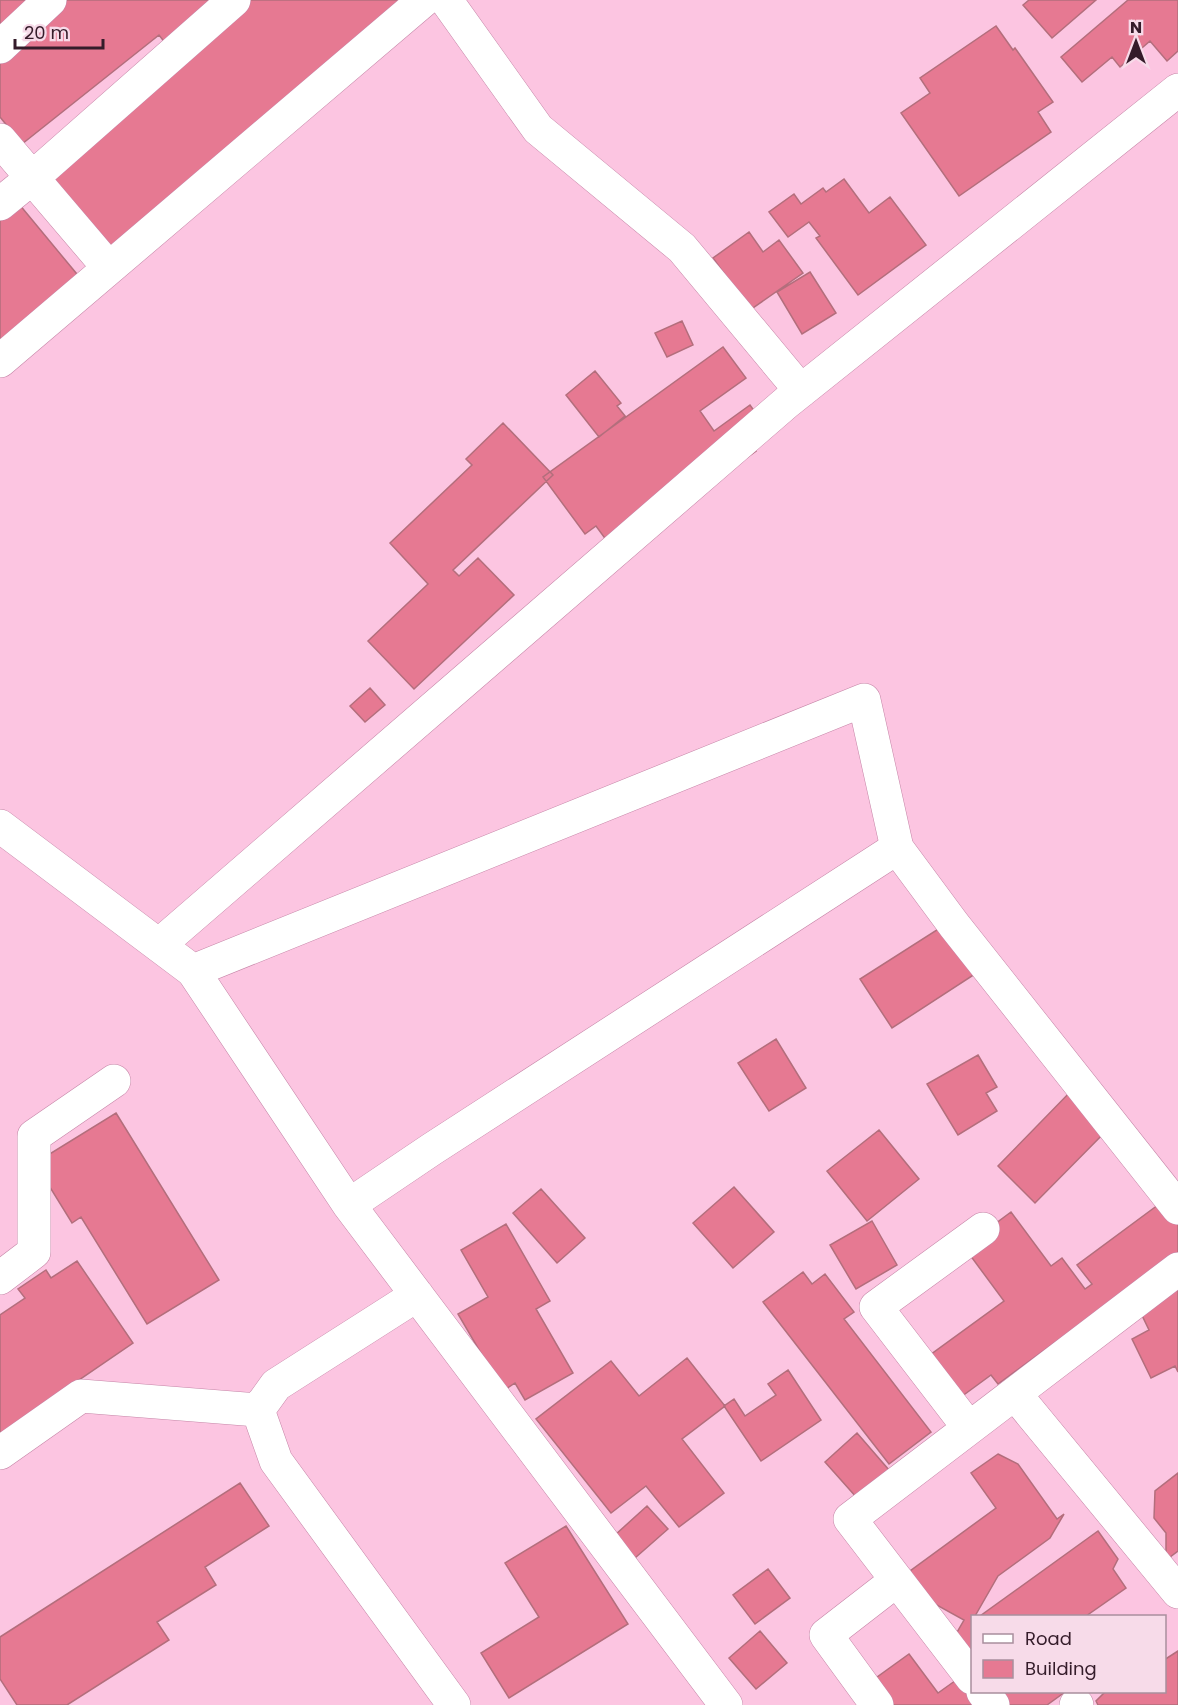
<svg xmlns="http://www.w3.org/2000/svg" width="1178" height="1705" font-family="Poppins,sans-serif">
	<rect width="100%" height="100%" fill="#fcc5e1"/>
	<path fill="#e67992" stroke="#b36e7c" stroke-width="1.5" d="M0 0H435L105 263 35 177 180 62 159 35 22 144 0 117Z
		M1029 0H1096L1052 38 1023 5Z
		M1128 0H1178V51L1167 61 1150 41 1120 67 1112 57 1082 82 1061 57Z
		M996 26 1013 50 1015 48 1053 102 1038 112 1051 132 959 196 901 113 930 93 920 78Z
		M844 179 869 213 890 197 926 245 858 295 816 238 820 236 809 222 788 237 769 212 794 194 801 204 823 188 826 192Z
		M14 198 81 279 0 344V209Z
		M749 232 763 252 779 240 803 273 750 310 713 258Z
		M810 272 836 313 802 334 777 292Z
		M682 321 693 345 667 357 655 333Z
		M723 347 746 378 700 411 714 431 750 405 760 419 741 432 756 451 615 552 596 526 585 534 543 477Z
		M595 371 621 403 617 406 625 416 599 437 566 395Z
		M503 423 553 475 453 570 459 576 478 558 514 595 414 689 368 641 428 584 390 543 472 465 466 459Z
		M370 688 385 705 365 722 350 706Z
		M943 926 975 974 892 1028 860 979Z
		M776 1039 806 1088 769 1111 738 1063Z
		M978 1055 997 1087 986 1093 997 1111 958 1135 927 1084Z
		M1074 1088 1112 1125 1035 1203 998 1166Z
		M116 1113 219 1280 147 1324 81 1217 72 1223 35 1163Z
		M879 1130 919 1179 867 1221 827 1171Z
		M734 1187 774 1232 733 1268 693 1223Z
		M541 1189 585 1238 557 1263 513 1213Z
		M1162 1202 1178 1224V1253L998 1384 991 1375 950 1405 919 1363 1004 1301 964 1247 1011 1212 1051 1266 1062 1258 1085 1289 1092 1284 1077 1265Z
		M872 1221 897 1265 856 1289 830 1245Z
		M506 1224 550 1301 536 1309 573 1373 525 1400 515 1383 503 1391 458 1314 488 1297 461 1250Z
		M77 1261 133 1343 0 1434V1315L25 1298 18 1289 46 1270 51 1278Z
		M803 1272 812 1284 825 1274 854 1312 844 1319 931 1432 889 1464 763 1302Z
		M1178 1288V1372L1175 1366 1151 1378 1132 1339 1149 1330 1138 1307Z
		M687 1358 725 1406 682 1439 724 1493 679 1527 646 1486 611 1513 536 1419 611 1361 639 1396Z
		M788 1370 821 1420 761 1461 724 1406 734 1399 745 1416 776 1395 768 1384Z
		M857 1433 889 1470 857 1498 825 1462Z
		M998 1454 1018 1464 1057 1519 1064 1514 1050 1538 998 1576 975 1616H972V1669L952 1641 964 1620 895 1582 996 1508 971 1473Z
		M1178 1473V1551L1166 1560V1533L1154 1518 1155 1491Z
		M240 1483 269 1526 205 1567 216 1585 157 1622 169 1640 67 1705H17L0 1679V1637Z
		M647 1506 668 1529 635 1558 615 1535Z
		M566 1526 628 1624 509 1698 481 1653 539 1617 505 1563Z
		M1098 1531 1118 1559 1113 1569 1126 1588 1086 1616H980Z
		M768 1569 790 1598 755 1624 733 1595Z
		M760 1631 787 1663 756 1689 729 1658Z
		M1178 1651V1705H1098L1096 1701 1105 1692H1164V1660Z
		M909 1654 938 1693 959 1678 989 1692H1065L1047 1705H875L855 1693Z"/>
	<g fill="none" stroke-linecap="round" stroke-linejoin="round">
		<defs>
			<path id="street" d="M446 0 538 129 682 248 801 391
				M0 47 50 0
				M0 140 109 268
				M0 204 32 178 234 0
				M0 361 424 0
				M159 945 787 402 1178 90
				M193 971 349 1205 726 1705
				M349 1205 432 1149 897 848
				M0 1278 34 1252V1136L114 1081
				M1015 1394 1178 1592
				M258 1410 276 1461 454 1705
				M969 1428 876 1307 983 1229
				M0 1453 81 1396 258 1410 276 1385 417 1295
				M972 1678 850 1519 1178 1269
				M983 1692 993 1705
				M877 1705 826 1635 897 1580
				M1076 1705H1077"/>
			<path id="secondary" d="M0 826 193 971 864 700 897 848 954 925 1178 1208"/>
		</defs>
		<use href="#street" stroke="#c585a7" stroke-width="34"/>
		<use href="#secondary" stroke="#c585a7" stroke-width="34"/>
		<use href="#street" stroke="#fff" stroke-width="33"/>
		<use href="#secondary" stroke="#fff" stroke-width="33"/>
	</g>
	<rect x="971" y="1615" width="195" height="78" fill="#f7dbe9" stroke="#a98f9d" stroke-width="1.5"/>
	<rect x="983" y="1634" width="30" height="9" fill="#ffffff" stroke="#a98f9d" stroke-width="1.5"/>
	<text x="1025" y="1645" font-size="18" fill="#351c2a">Road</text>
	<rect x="983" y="1660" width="30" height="18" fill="#e67992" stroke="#a98f9d" stroke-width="1.5"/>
	<text x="1025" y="1675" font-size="18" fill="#351c2a">Building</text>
	<g transform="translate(1136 42)" stroke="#f7dbe9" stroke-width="4.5" paint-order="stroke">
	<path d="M0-4.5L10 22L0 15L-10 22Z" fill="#351c2a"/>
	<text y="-9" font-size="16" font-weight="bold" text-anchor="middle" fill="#351c2a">N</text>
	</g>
	<path d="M15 39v9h88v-9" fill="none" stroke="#351c2a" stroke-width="3"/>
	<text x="24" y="39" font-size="18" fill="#351c2a" stroke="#f7dbe9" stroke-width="4.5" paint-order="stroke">20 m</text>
</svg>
